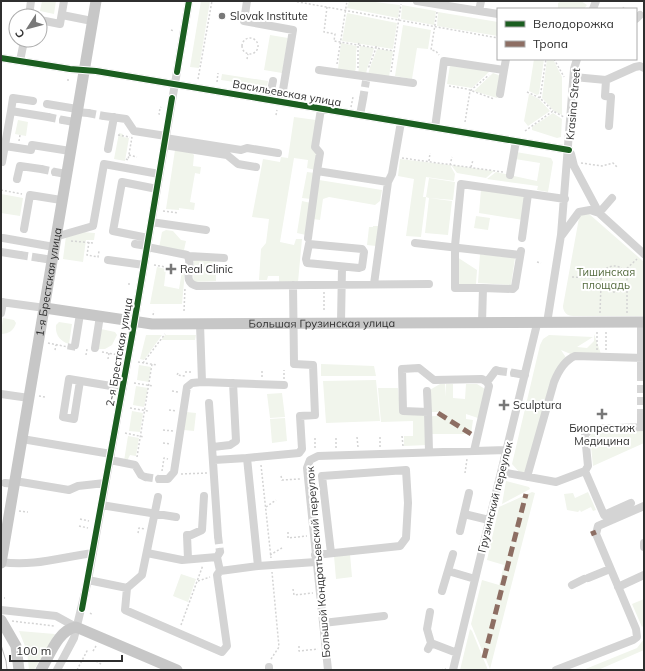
<svg xmlns="http://www.w3.org/2000/svg" width="645" height="671" font-family="Mulish,sans-serif">
	<rect width="100%" height="100%" fill="#fff"/>
	<path fill="#f1f5ec" d="M42 1H56L54 14 40 11Z
		M201 1H210L199 68 190 67Z
		M349 1H367L400 5 398 18 347 8Z
		M562 1H581L587 5 584 9H558V3Z
		M402 5 436 11 434 25 401 19Z
		M438 12 498 22V36L437 26Z
		M347 13 397 23 393 49 342 41Z
		M403 25 431 30 428 49 417 48 412 79 395 76Z
		M270 35 288 38 282 73 264 70Z
		M341 43 357 46C355 55 357 63 355 73L338 69Z
		M360 46 374 48C372 58 367 65 366 75L358 74C360 64 358 56 360 46Z
		M377 49 393 51 389 77 368 75C370 65 374 58 377 49Z
		M534 59H544L539 94 537 95 529 91Z
		M547 59H553L562 77V115L554 111 542 98Z
		M450 65 490 71 472 88 447 84Z
		M493 73 501 76 497 98 474 91Z
		M222 74 268 81 267 87 221 80Z
		M529 94 539 99 550 111 528 126 524 121Z
		M553 113 562 119 561 137 557 138 532 130V127Z
		M294 117 316 120 317 153 315 170 307 168 308 160 294 158 280 242 294 245 296 239H302L298 282 279 283V276H268L267 280H259L261 249 266 243 269 219 252 217 263 159 280 162 281 157 288 158Z
		M18 120 28 122 26 136 15 134Z
		M119 133 123 134V137L129 138 125 161 114 159Z
		M175 150 192 153 194 155 193 166 201 167 200 174 195 173 190 202 195 203 194 210 179 208V210L166 209Z
		M516 152 551 158 553 162 548 192 537 190 538 186 487 179 496 172 537 181 540 163 515 159Z
		M400 159 450 165 455 174 454 181 426 177 423 197H426L429 178 455 182 453 200 429 198 452 201 448 235 425 233 429 198 426 197 421 237 406 236 414 179 398 176Z
		M451 165 494 171 486 178 457 173Z
		M307 172 315 173 311 199 302 198Z
		M319 180 382 190 380 201 375 205 329 197 323 199 320 220 313 219Z
		M481 190 526 196 523 220 479 213Z
		M1 194 23 198 20 216 1 213Z
		M302 201 311 203 306 235 297 233Z
		M588 213 644 262V316H573C567 316 563 312 563 306L579 218 580 215Z
		M476 216 490 218 488 230 474 228Z
		M373 226H379L376 246 367 245 369 227H373Z
		M166 230 173 231 181 240 186 241 184 250 188 251V252L159 248 162 232Z
		M82 232 95 233 94 240H86L83 262 63 259 66 236Z
		M480 254 515 258 511 285 478 283Z
		M457 257 477 270 476 284H457Z
		M194 260H216V281L193 282Z
		M157 267 166 269 164 286 179 289 182 271H185L182 304H150Z
		M3 318 14 320 16 323C14 330 9 334 1 334Z
		M59 322 72 324 69 344C60 341 55 335 56 325Z
		M101 329 115 332 117 335 112 345 105 349H98Z
		M594 334 601 354 573 355 561 350 569 362 552 381 527 471 520 473 512 464 540 345 543 339 549 335 593 337 577 347 587 348 594 341Z
		M146 335H162L144 360 140 359Z
		M165 335H196L195 340H161Z
		M321 364 374 366 376 376H321Z
		M139 365 151 367 149 382 137 380Z
		M376 380 380 421 326 423 323 381Z
		M440 384H445V397L446 384H453V398L465 399 466 384H477L485 389 481 419 466 414V419L473 420 471 434H432L431 416H438V412H428V391Z
		M136 386 148 388 144 407 133 405Z
		M378 388H398L400 410 426 414 427 445 404 446V436H413V421L381 422Z
		M282 393 285 417 270 418 267 394Z
		M132 411 143 413 140 432 129 431Z
		M186 412 196 413 194 431 184 430Z
		M285 418 287 441 272 443 270 419Z
		M644 430V443L593 466 590 436 592 433Z
		M128 436 139 438 136 456 130 455 127 461H124Z
		M506 481 529 487 530 489 502 504Z
		M532 492 535 493 490 669 471 624 482 580 499 585 504 565 487 560 499 507Z
		M588 492 596 510 593 511 591 507 581 512 580 510 578 512 567 510 564 494 573 493 575 498Z
		M350 554 352 577 336 579 334 556Z
		M181 574 196 579 188 602 173 596Z
		M644 599V625L642 627 632 604Z
		M470 629 472 631 488 670H460Z
		M19 631 55 634 34 670H29L27 651Z
		M644 639V650L598 670H583L637 648Z"/>
	<g fill="none" stroke-linecap="round" stroke-linejoin="round">
		<path stroke="#d5d5d5" stroke-width="8" stroke-dasharray="8 4" stroke-linecap="butt" d="M363 99 366 81
			M88 113 104 116
			M48 117 63 120
			M41 169 55 172
			M20 255 40 258
			M71 350 72 344
			M499 371 514 373
			M641 417V375
			M145 477 159 479
			M218 536 220 552"/>
		<path stroke="#d4d4d4" stroke-width="1.5" stroke-dasharray="2 2" stroke-linecap="butt" d="M293 1 498 38
			M327 7 324 32 335 34 334 41 358 45 359 43
			M623 9 624 6
			M437 12 431 50 436 51 439 55
			M171 30 174 31
			M242 46a8 8 0 1 1 16 0a8 8 0 1 1-16 0Z
			M376 46V48L394 51
			M1 47V45
			M247 59 248 54
			M554 59 564 77
			M337 64 347 1
			M358 68V45L376 48 368 69
			M391 72 401 4
			M198 79 212 1
			M68 81V78
			M217 82 218 73
			M449 86 467 89 494 99
			M527 92 540 98 553 111
			M540 98 546 59
			M351 107 353 97
			M160 114H159L160 108 161 107
			M276 115 277 110
			M465 122 470 91 489 75
			M525 131 553 111 564 117
			M118 135 130 137
			M19 141 20 135
			M129 155 137 157
			M402 158 503 172
			M126 159 128 160 132 137
			M429 161 430 153
			M581 163 602 166 613 163 617 167
			M450 165 452 157
			M471 167 473 160
			M1 190 22 194
			M163 211 178 213
			M71 241 94 243
			M89 242 87 255 98 257 99 251
			M537 262 541 263
			M154 265 166 267
			M601 279a13 13 0 1 1 26 0a13 13 0 1 1-26 0Z
			M624 271 637 259
			M572 277 601 278
			M128 284H131
			M324 292V312
			M125 298 129 299
			M184 311 185 288
			M600 313 601 284
			M627 313V285
			M153 315 154 311
			M597 332V350
			M606 332V350
			M48 343 68 347
			M55 350 56 345
			M102 352 119 355
			M86 355 87 349
			M108 359 109 353
			M138 362 157 365
			M143 363 165 334
			M262 371V377
			M185 372H193
			M178 373 177 375 185 376
			M284 379V370
			M134 383 153 386
			M172 391 178 392
			M39 396 45 397
			M130 408 148 411
			M169 410 176 411
			M163 430 173 431
			M125 433 144 437
			M402 436 403 446
			M357 437 358 447
			M380 437V447
			M315 438V448
			M336 438V448
			M163 443 171 444
			M137 457 152 364
			M261 465 271 558
			M162 471 164 458 168 459
			M465 473 467 459
			M181 474 207 473
			M281 476 282 480 300 479
			M266 507 276 500
			M19 511 28 512
			M80 519 89 521
			M79 526 88 528
			M288 532V538L307 536
			M138 533 139 528 145 529
			M270 555 282 548
			M198 581 210 577
			M293 589 294 595 313 593
			M4 598H5
			M90 613 93 615
			M12 621 54 626
			M181 625 203 565
			M299 646V651L318 649
			M93 651 96 646
			M271 659 279 647 272 572
			M96 661 101 664
			M77 670 88 649
			M441 670 446 669"/>
		<path stroke="#d4d4d4" stroke-width="8" d="M247 1 244 21 293 30 281 102
			M417 1 498 14
			M593 9 596 1
			M479 11 481 1
			M62 15 92 21
			M29 16 31 1
			M636 19 640 15
			M40 20 60 24 64 1
			M1 58 70 69 96 71 569 150
			M20 61 23 46
			M319 70 413 83
			M574 77 606 80 635 67 640 66 644 68
			M606 80 605 96 611 97 609 126
			M500 94 504 70
			M269 100 273 81
			M47 104 77 109
			M321 109 315 147 320 153 317 171 388 182
			M11 111 13 98 33 101
			M76 112 88 113
			M360 115 363 99
			M104 116 126 119 134 131 166 136
			M63 120 74 122
			M435 128 444 61 504 70 506 59
			M165 138 241 150 247 148 278 153
			M164 145 227 155 238 164 256 167
			M5 146 31 150 32 145 70 151
			M108 149 114 117
			M571 154 574 166 599 213 644 254
			M2 162 11 111 48 117
			M55 172 66 174
			M510 175 516 141
			M17 179 20 166 41 169
			M599 213 612 198
			M151 222 206 230
			M24 229 30 195 61 200
			M562 235 579 212 590 210 599 213
			M55 237 93 226 104 164 159 174
			M3 238 54 247
			M148 238 113 231 122 182 157 189
			M308 238 317 171
			M522 238 528 194
			M415 243 520 255
			M135 244 147 246
			M309 244 362 249 364 252 362 267 359 268 307 263 306 259Z
			M147 247 187 255C195 265 180 282 197 286L429 284
			M1 252 20 255
			M189 256 224 258
			M40 258 52 260
			M108 260 144 265
			M374 284 388 182 392 174 401 122
			M293 285 294 364 313 365 315 415 300 416 302 449 299 453 247 458 258 566 316 562
			M483 288H455V246L461 184 565 199
			M1 302 45 308
			M1 313 3 302
			M341 322 342 267
			M482 323 483 288 513 289 515 287 521 251
			M547 323 561 235 574 69 577 59
			M200 324 202 382 284 385
			M75 345 80 314
			M95 348 100 316
			M514 373 525 375
			M641 375V322
			M80 381 74 419 63 417 69 379 123 388
			M487 382 496 370 499 371
			M427 391 428 412
			M1 394 29 398
			M209 403 218 536
			M641 417V427
			M22 439 111 454
			M213 447 230 445 236 441 233 383
			M429 452 428 412 403 411 402 369 419 368 434 380 482 379 487 382 489 386 474 451
			M110 460 135 465 141 475 145 477
			M214 460 247 458
			M585 471 604 515 631 503
			M501 472 556 482 585 471 588 466 585 435 590 429 644 427
			M527 477 554 382C558 372 565 360 575 356L644 358
			M159 479H168L174 472 187 387 192 383 202 382
			M15 481 69 490 78 486 105 483
			M5 483 15 484
			M101 505 176 517
			M464 514 489 520
			M460 531 469 493
			M644 543V547
			M147 553 182 560 217 557
			M315 555 400 546 406 538 408 503 406 470 322 476 331 553
			M188 559 187 535H191L202 530 204 496
			M1 562C33 567 62 557 93 553
			M220 571 217 557 220 552
			M448 571 475 579
			M588 578 610 569
			M88 580 127 588 142 575 158 497
			M572 585 584 579
			M618 587 644 575
			M127 588 125 610 222 652 227 646 217 575 220 571 258 566
			M442 591 453 554
			M1 610 56 616 76 627
			M323 623 384 616
			M431 643 457 653
			M428 649 431 643 427 629 430 612
			M269 667V670
			M57 670 74 638 88 580 132 336 189 1
			M328 670 307 468 310 460 318 456 506 450
			M453 670 537 324
			M556 670 633 640 637 637 636 629 596 534 598 526 644 506"/>
		<g stroke="#c7c7c7" stroke-width="11">
			<path id="s1" d="M45 308 152 324 644 322"/>
			<path id="s2" d="M1 563 96 1"/>
			<path d="M1 620 16 646 19 670"/>
			<path d="M41 670C50 655 58 630 76 627L177 670"/>
		</g>
		<path stroke="#bbb" stroke-width="1" d="M1 645 6 661 7 670"/>
		<path stroke="#8d6e63" stroke-width="5" stroke-dasharray="10 5" stroke-linecap="butt" d="M438 413 471 434
			M591 534 596 532
			M484 658 526 494"/>
		<defs>
			<path id="cycleway" d="M1 58 70 69 96 71 569 150
				M177 72 189 1
				M82 609 132 336 172 98"/>
		</defs>
		<use href="#cycleway" stroke="#fff" stroke-width="8"/>
		<use href="#cycleway" stroke="#1b5e20" stroke-width="6"/>
	</g>
	<g fill="#787878" stroke="#fff" stroke-width="1.5">
		<circle cx="222" cy="16" r="4"/>
		<path d="M169 263h4v4h4v4h-4v4h-4v-4h-4v-4h4z"/>
		<path d="M502 399h4v4h4v4h-4v4h-4v-4h-4v-4h4z"/>
		<path d="M600 408h4v4h4v4h-4v4h-4v-4h-4v-4h4z"/>
	</g>
	<g text-anchor="middle" dominant-baseline="central" stroke-width="4" stroke-linejoin="round" paint-order="stroke">
		<g font-size="11" fill="#2f2f2f" stroke="#fff" text-anchor="start">
			<text x="230" y="16">Slovak Institute</text>
			<text x="180" y="269">Real Clinic</text>
			<text x="513" y="405">Sculptura</text>
			<text x="602" y="428" text-anchor="middle">Биопрестиж<tspan x="602" dy="13">Медицина</tspan></text>
		</g>
		<g font-size="11" fill="#2f2f2f" stroke="#fff">
			<text transform="translate(287 93) rotate(10)">Васильевская улица</text>
			<text transform="translate(573 104) rotate(-85)">Krasina Street</text>
			<text stroke="none"><textPath href="#s2" startOffset="285">1-я Брестская улица</textPath></text>
			<text stroke="none"><textPath href="#s1" startOffset="278">Большая Грузинская улица</textPath></text>
			<text transform="translate(119 352) rotate(-80)">2-я Брестская улица</text>
			<text transform="translate(495 497) rotate(-76)">Грузинский переулок</text>
			<text transform="translate(318 562) rotate(-95)">Большой Кондратьевский переулок</text>
		</g>
		<g font-size="11" fill="#536a3d" stroke="#fff">
			<text x="606" y="272">Тишинская<tspan x="606" dy="13">площадь</tspan></text>
		</g>
	</g>
	<rect width="645" height="671" fill="none" stroke="#2f2f2f" stroke-width="4"/>
	<rect x="497" y="8" width="140" height="52" fill="#ffffff" stroke="#acacac"/>
	<rect x="505" y="21" width="20" height="6" fill="#1b5e20" stroke="#acacac"/>
	<text x="533" y="28" font-size="12" fill="#2f2f2f">Велодорожка</text>
	<rect x="505" y="41" width="20" height="6" fill="#8d6e63" stroke="#acacac"/>
	<text x="533" y="48" font-size="12" fill="#2f2f2f">Тропа</text>
	<g transform="translate(28 28) rotate(234)"><circle r="19" fill="#ffffff" stroke="#acacac"/>
	<path d="M0-3L7 15L0 10L-7 15Z" fill="#787878"/>
	<text y="-6" font-size="11" font-weight="bold" text-anchor="middle" fill="#2f2f2f">С</text>
	</g>
	<path d="M10 655v6h112v-6" fill="none" stroke="#2f2f2f" stroke-width="2"/>
	<text x="16" y="655" font-size="12" fill="#2f2f2f" stroke="#ffffff" stroke-width="3" paint-order="stroke">100 m</text>
</svg>
